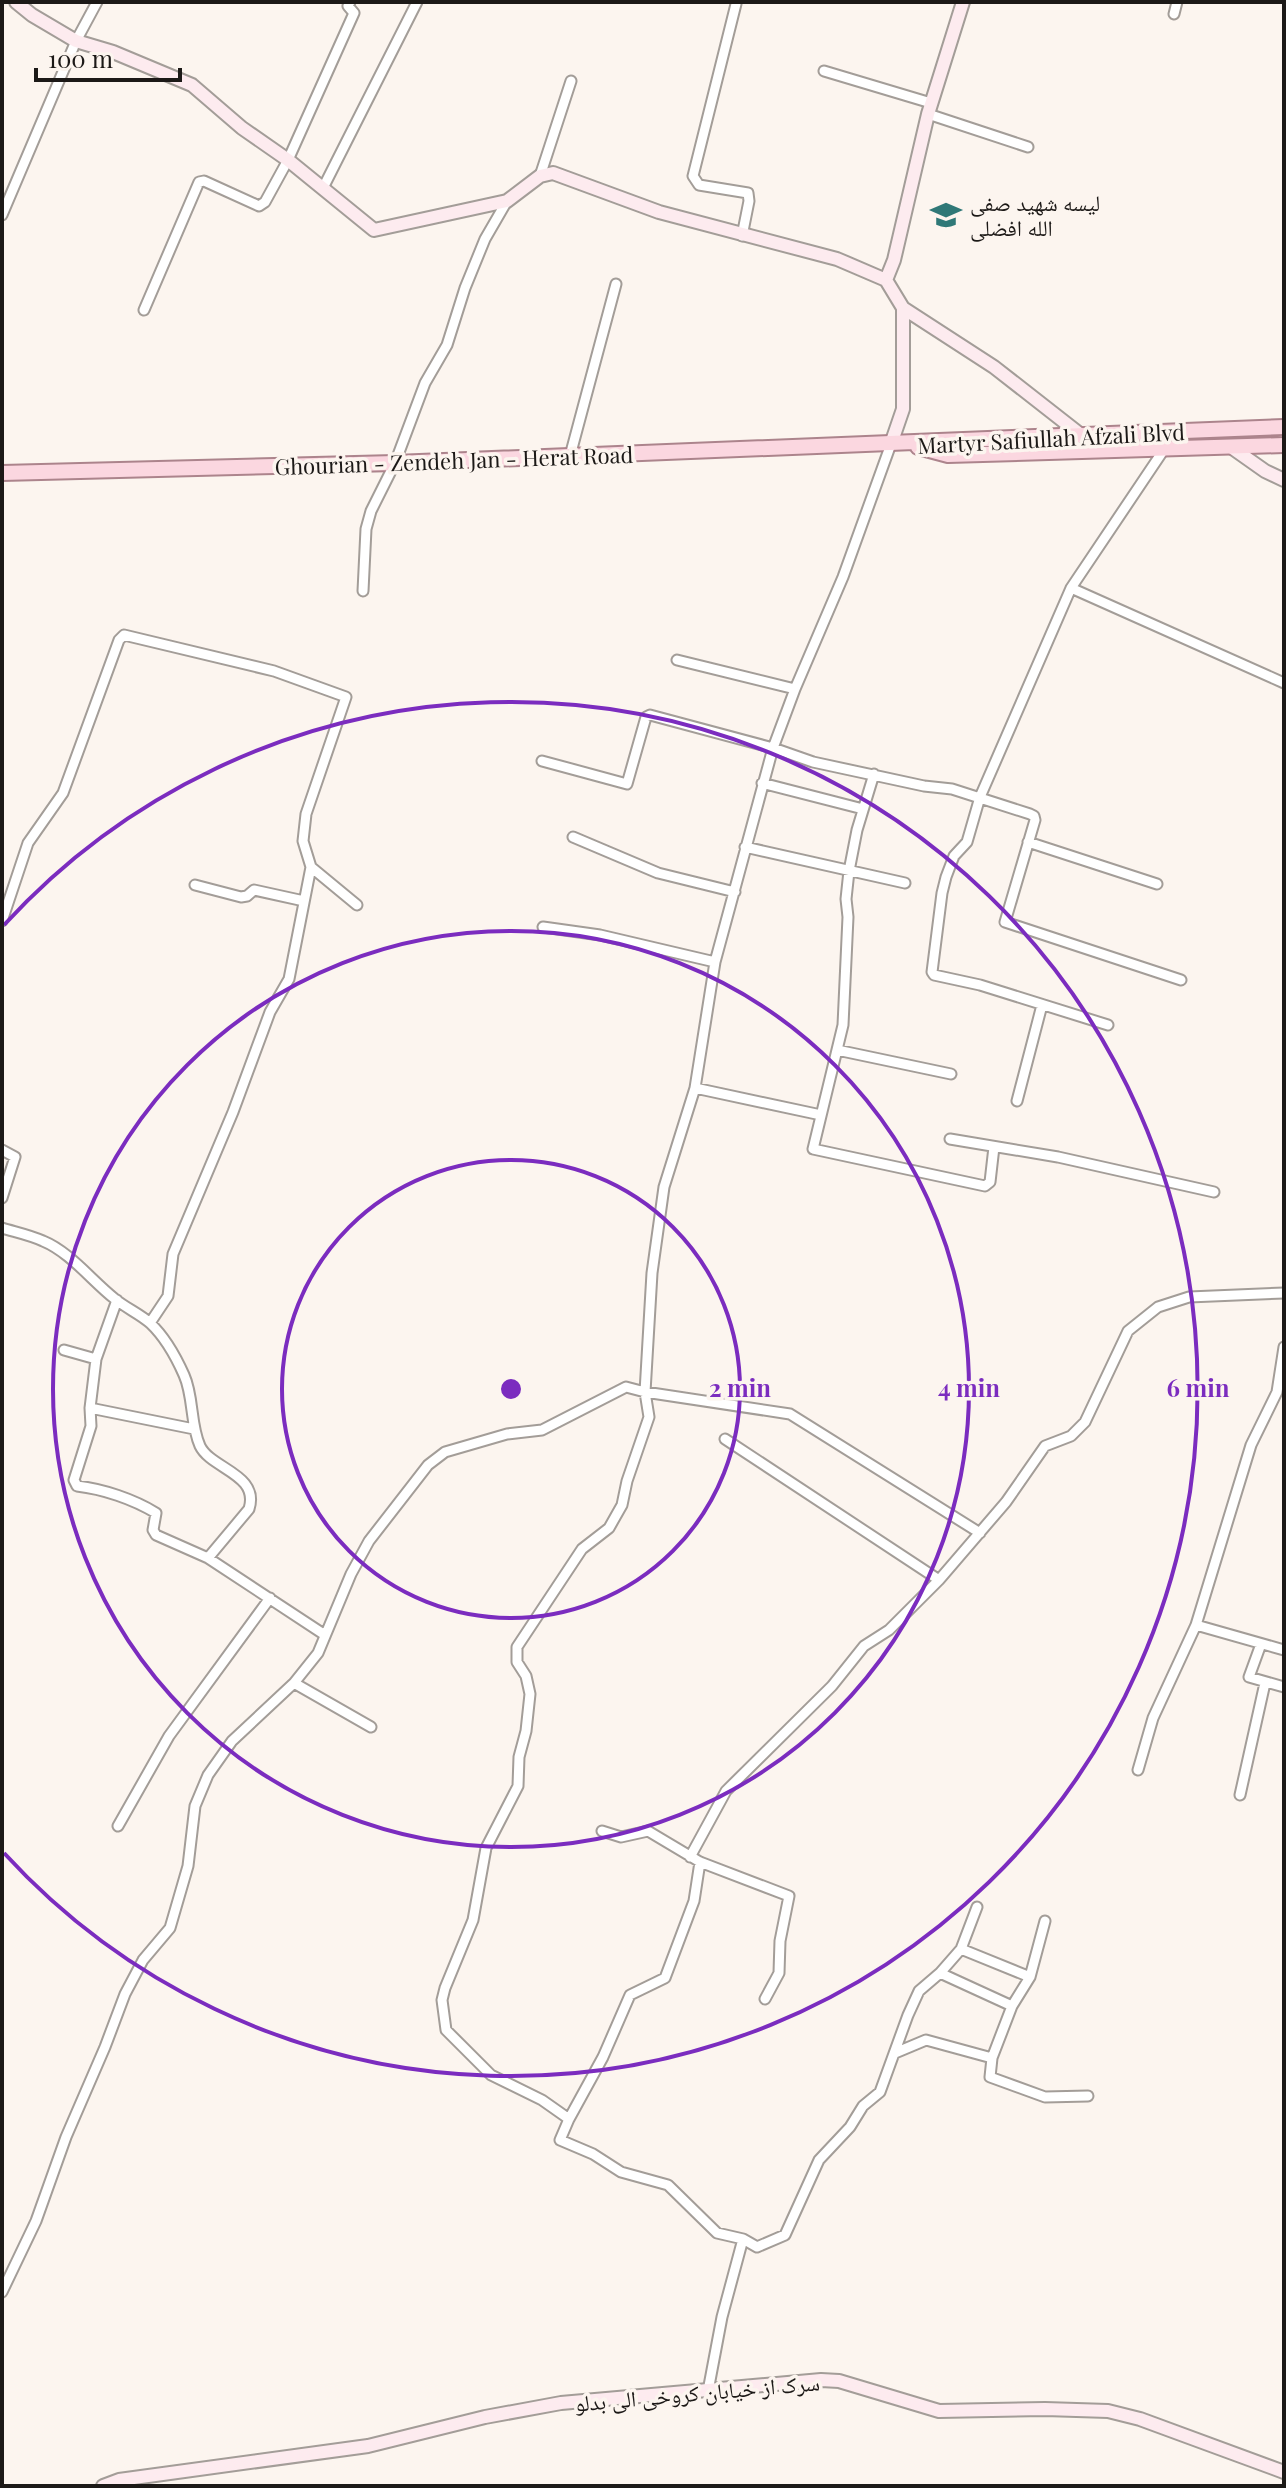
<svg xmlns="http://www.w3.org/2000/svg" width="1286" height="2488" font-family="'Playfair Display','Noto Naskh Arabic',serif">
	<rect width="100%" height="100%" fill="#fcf5ef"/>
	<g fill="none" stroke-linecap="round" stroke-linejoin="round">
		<defs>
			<path id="street" d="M736 4 693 176 699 185 748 193 749 201 742 236
				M1174 14 1177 2
				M824 71 931 103
				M928 114 1028 147
				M540 176 571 81
				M323 188 417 2
				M2 215 76 41 97 2
				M144 310 199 182 204 181 259 206 265 202 288 160 354 13 348 6 350 2
				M891 444 843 577 795 689 773 748 715 962 695 1088 664 1187 652 1273 645 1392 649 1417 627 1481 622 1505 609 1528 582 1549 517 1647V1662L526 1676 530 1694 526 1731 519 1757 518 1786 486 1848 473 1920 445 1988 442 2000 446 2030 491 2075 542 2100 569 2119 560 2140 593 2154 621 2172 668 2185 717 2233 743 2239 757 2247 785 2235 819 2160 850 2127 863 2106 880 2092 908 2015 919 1991 940 1973 961 1949 977 1907
				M570 456 616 284
				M1071 588 1284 683
				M363 591 366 529 371 511 395 463 425 383 447 345 465 288 485 239 507 201
				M677 660 795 689
				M542 761 627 784 646 717 650 715 773 748 813 762 924 786 952 789 1030 814 1034 816 1035 820 1005 922 1181 980
				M874 774 857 830 849 871 846 899 848 917 843 1025 813 1149 985 1186 990 1182 994 1147
				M762 783 863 809
				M573 837 658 873 735 892
				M1028 842 1157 884
				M745 847 905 883
				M195 885 241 897 247 896 254 890 304 901
				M2 921 28 843 63 793 119 640 124 635 274 671 346 697 306 814 303 841 311 867 357 905
				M543 927 600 935 715 962
				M1108 1025 980 985 934 975 932 972 942 893 946 877 954 856 967 842 980 797 1071 588 1165 448
				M837 1050 951 1074
				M695 1088 821 1115
				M1017 1101 1042 1005
				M950 1139 1058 1157 1214 1192
				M2 1150 15 1157 2 1198
				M2 1228C15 1232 30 1235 43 1241 70 1252 92 1281 115 1299 126 1308 140 1314 150 1323 165 1337 176 1357 184 1375 194 1397 190 1424 200 1446 211 1469 260 1474 249 1509L208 1558
				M150 1323 168 1296 173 1254 233 1112 270 1012 289 979 311 867
				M64 1350 96 1359 90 1408 91 1426 74 1480 77 1486C103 1489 133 1499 156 1513L153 1530 156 1535 208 1558 325 1635
				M96 1359 117 1300
				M90 1408 194 1429
				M725 1439 939 1580
				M1196 1625 1284 1650
				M1261 1644 1249 1677 1284 1687
				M294 1683 371 1727
				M1138 1770 1153 1718 1196 1625 1251 1445 1277 1392 1284 1347
				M1240 1795 1265 1683
				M118 1826 169 1736 270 1598
				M602 1831 621 1837 648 1831 700 1862 789 1896 780 1941 779 1973 765 1999
				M690 1857 726 1791 832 1686 864 1646 889 1630 939 1580 1006 1502 1045 1446 1071 1436 1085 1422 1128 1331 1158 1307 1189 1297 1284 1293
				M961 1949 1030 1977
				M940 1973 1012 2006
				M895 2053 926 2040 992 2058 990 2077 1045 2097 1088 2096
				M992 2058 1012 2006 1030 1977 1045 1921
				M569 2119 603 2057 630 1995 665 1978 694 1901 700 1862
				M2 2292 36 2221 66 2137 105 2047 125 1994 143 1960 170 1928 188 1866 195 1806 208 1775 232 1741 294 1683 318 1653 351 1574 369 1541 428 1465 445 1452 507 1434 542 1430 626 1387 645 1392 790 1414 980 1533
				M708 2391 722 2317 743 2239"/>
			<path id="secondary" d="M16 2 32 15 76 41 113 52 192 85 242 128 288 160 374 230 507 201 540 176 553 173 659 212 837 259 886 280
				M903 308 994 367 1081 435
				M891 444 903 409V308L886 280 894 260 928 114 963 2
				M1231 447 1265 471 1284 480
				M103 2486 119 2480 368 2446 485 2417 561 2403 821 2380 839 2381 939 2411 1045 2409 1108 2411 1140 2419 1284 2472"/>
			<path id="primary" d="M918 447 948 455 1284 445
				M2 473 395 463 1284 427"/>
		</defs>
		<use href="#street" stroke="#a39d98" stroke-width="13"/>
		<use href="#secondary" stroke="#a39d98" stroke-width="16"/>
		<use href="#primary" stroke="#ac848c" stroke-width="18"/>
		<use href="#street" stroke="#fff" stroke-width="9"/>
		<use href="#secondary" stroke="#fdebef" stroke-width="12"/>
		<use href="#primary" stroke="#fbd7e0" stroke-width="14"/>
	</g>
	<g fill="none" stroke="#7b2cbf" stroke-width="4">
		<circle cx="511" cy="1389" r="229"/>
		<circle cx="511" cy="1389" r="458"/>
		<path d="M4 925A687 687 0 1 1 4 1853"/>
	</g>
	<defs>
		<symbol id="school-bare" viewBox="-9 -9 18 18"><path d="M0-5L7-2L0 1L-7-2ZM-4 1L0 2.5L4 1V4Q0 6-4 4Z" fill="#2f7877" stroke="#fcf5ef" stroke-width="2.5" paint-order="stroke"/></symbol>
	</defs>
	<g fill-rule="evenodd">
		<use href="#school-bare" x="924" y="193" width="44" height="44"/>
	</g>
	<g text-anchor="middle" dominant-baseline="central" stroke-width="7" stroke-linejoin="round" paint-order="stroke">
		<g font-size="22" fill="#1c1917" stroke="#fcf5ef" text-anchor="start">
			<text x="970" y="202">لیسه شهید صفی<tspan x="970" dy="25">الله افضلی</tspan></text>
		</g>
		<g font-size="22" fill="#1c1917" stroke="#fcf5ef">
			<text transform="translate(1051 438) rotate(-3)">Martyr Safiullah Afzali Blvd</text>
			<text transform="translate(454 460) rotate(-2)">Ghourian - Zendeh Jan - Herat Road</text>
			<text transform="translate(697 2392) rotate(-5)">سرک از خیابان کروخی الی بدلو</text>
		</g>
	</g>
	<circle cx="511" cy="1389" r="12" fill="#7b2cbf" stroke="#fcf5ef" stroke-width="4"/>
	<g font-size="24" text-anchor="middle" font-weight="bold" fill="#7b2cbf" stroke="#fcf5ef" stroke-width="7" stroke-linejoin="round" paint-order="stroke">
		<text x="740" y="1397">2 min</text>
		<text x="969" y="1397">4 min</text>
		<text x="1198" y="1397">6 min</text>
	</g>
	<rect width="1286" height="2488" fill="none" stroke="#1c1917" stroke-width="8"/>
	<path d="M36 68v12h144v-12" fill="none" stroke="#1c1917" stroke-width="4"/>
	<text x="48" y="68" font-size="24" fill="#1c1917" stroke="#fcf5ef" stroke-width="6" paint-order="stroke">100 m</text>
</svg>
